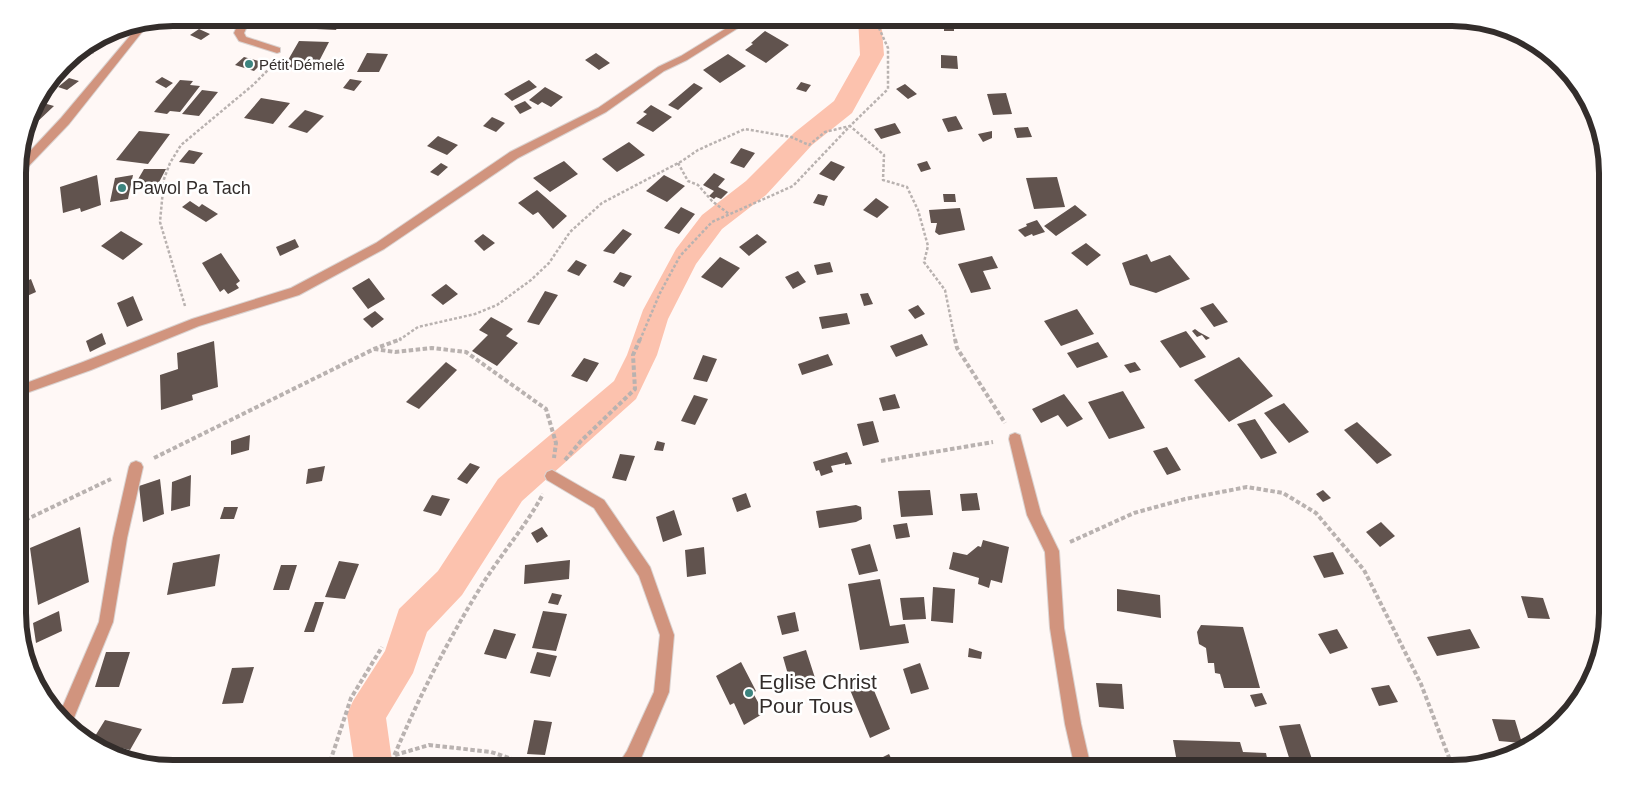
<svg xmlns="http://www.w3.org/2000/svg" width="1625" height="786" font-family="Arial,sans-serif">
	<rect width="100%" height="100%" fill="#fff8f6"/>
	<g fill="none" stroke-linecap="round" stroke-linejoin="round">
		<path fill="#fcc2ae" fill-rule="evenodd" d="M858 18H881L884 55 852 113 812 145 766 195 722 229 696 264 668 319 657 355 636 399 522 501 462 595 427 632 413 673 386 718 393 768H355L347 714 353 701 385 651 399 609 438 571 498 479 614 381 627 355 643 310 676 249 702 215 746 181 794 133 834 101 860 55Z"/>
	</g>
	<path fill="#61534e" d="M526 18H542L532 24 524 19Z
		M800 18H812L815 25 804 26Z
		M944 21H954V31H944Z
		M255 22H271L267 29H251Z
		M319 23 339 24 336 30 316 29Z
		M199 29 210 34 201 40 190 35Z
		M765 31 789 45 766 63 745 50 753 44 751 43Z
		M299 41 329 42 315 69 284 67Z
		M367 53 388 54 379 72H357Z
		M596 53 610 63 599 70 585 60Z
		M728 54 746 66 720 83 703 70Z
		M941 55 957 56 958 69 941 68Z
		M70 57 80 60 69 69 62 67Z
		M244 57 263 62 254 71 235 65Z
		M162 77 173 83 166 88 155 82Z
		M69 78 79 81 67 90 58 87Z
		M350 79 362 81 354 91 343 88Z
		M180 80 193 81 190 85 200 86 180 112 170 111 167 114 154 112Z
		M529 80 537 87 512 101 504 94Z
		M801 82 811 85 806 92 796 89Z
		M694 83 703 88 678 110 668 105Z
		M905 84 917 94 908 99 896 89Z
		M545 87 563 97 551 107 542 102 538 105 529 100Z
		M202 90 218 92 199 116 182 114Z
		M1006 93 1012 114 993 115 987 94Z
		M261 98 290 103 273 124 244 118Z
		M36 101 54 106 35 124 29 122Z
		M525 101 532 108 520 114 514 106Z
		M651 105 672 117 653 132 636 123 647 114 643 112Z
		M305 110 324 116 307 133 288 127Z
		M956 116 963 129 948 132 942 119Z
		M492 117 505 123 496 132 483 126Z
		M895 123 901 133 881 139 874 129Z
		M1028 127 1032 137 1017 138 1014 128Z
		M139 131 170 134 148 164 116 160Z
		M992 131V138L983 142 978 134Z
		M438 136 458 145 447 155 427 146Z
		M629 142 645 155 617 172 602 159Z
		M741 148 755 153 744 168 730 163Z
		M189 150 203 153 194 164 179 162Z
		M564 161 578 174 550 192 533 178Z
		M831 161 845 167 834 181 819 174Z
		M927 161 931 169 921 172 917 164Z
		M441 163 448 167 438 176 430 172Z
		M144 169H166L156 188H133Z
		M714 173 725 179 718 187 728 192 721 199 716 197 714 199 709 196 714 191 703 185Z
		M97 175 101 205 81 212 80 208 63 213 60 187Z
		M133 175 128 199 110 202 115 178Z
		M664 175 685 186 667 202 646 191Z
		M1057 177 1065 207 1034 209 1026 178Z
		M537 190 567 216 553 229 538 212 533 215 518 203Z
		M818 194 828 196 824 206 813 203Z
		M943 194H955L956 202H944Z
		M876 198 889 207 877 218 863 210Z
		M190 201 199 207 202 204 218 214 206 222 182 207Z
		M1075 205 1087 215 1056 236 1044 226Z
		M681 207 695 214 679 234 664 228Z
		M960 208 965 230 939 235 935 232 937 223H931L929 210Z
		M1037 220 1045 232 1033 236 1032 234 1025 237 1018 230 1027 226 1026 224Z
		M623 229 632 234 614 254 603 251Z
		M121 231 143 244 123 260 101 246Z
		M483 234 495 243 484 251 474 241Z
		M757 234 767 242 749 256 739 247Z
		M295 239 299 247 280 256 276 247Z
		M1086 243 1101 255 1087 266 1071 253Z
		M221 253 240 281 236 284 239 288 228 294 224 289 220 292 202 263Z
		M1147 254 1151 262 1170 255 1190 279 1156 293 1130 285 1122 263Z
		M992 256 998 268 983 271 991 289 971 293 958 264Z
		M720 257 740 268 722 288 701 277Z
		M576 260 587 265 579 276 567 271Z
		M830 262 833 272 817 275 814 265Z
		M798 271 806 282 793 289 785 277Z
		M620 272 632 276 624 287 613 282Z
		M369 278 385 299 368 309 352 288Z
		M31 279 36 292 18 300V285Z
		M446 284 458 294 443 305 431 295Z
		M545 291 558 295 539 325 527 322Z
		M868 293 873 304 864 306 860 294Z
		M133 296 143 320 127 327 117 303Z
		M1213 303 1228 322 1214 327 1200 308Z
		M918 305 925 314 915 319 908 310Z
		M1077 309 1094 334 1061 346 1044 321Z
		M375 311 384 319 372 328 363 319Z
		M847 313 850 324 822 329 819 317Z
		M491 317 513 329 506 336 518 343 497 366 472 351 488 335 479 330Z
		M1195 329 1199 332 1210 338 1206 340 1202 335 1197 337 1192 331Z
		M1186 331 1206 357 1180 368 1160 341Z
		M102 333 106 344 90 352 86 341Z
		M922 334 928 345 896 357 890 346Z
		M214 341 218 387 192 395 193 400 161 410 160 375 178 369 177 353Z
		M1098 342 1108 357 1077 368 1067 353Z
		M828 354 833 365 802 375 798 364Z
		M703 355 717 359 707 382 693 379Z
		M1239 357 1273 396 1229 422 1194 380Z
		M584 358 599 363 587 382 571 376Z
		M446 362 457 370 419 409 406 402Z
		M1135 362 1141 370 1130 373 1124 365Z
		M1123 391 1145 428 1109 439 1088 402Z
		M895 394 900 408 883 411 879 398Z
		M1064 394 1083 419 1067 427 1058 415 1041 423 1032 409Z
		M694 395 708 399 695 425 681 421Z
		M1284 403 1309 432 1289 443 1264 413Z
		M1255 419 1277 453 1261 459 1237 424Z
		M873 421 879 442 863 446 857 424Z
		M1357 422 1392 455 1377 464 1344 430Z
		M250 435 249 450 231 455V441Z
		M657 441 665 443 663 451 654 450Z
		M1167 447 1181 470 1167 475 1153 451Z
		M847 452 852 464 845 465V463L831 466 833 472 821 476 819 470 816 471 813 462Z
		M620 454 635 456 626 481 612 478Z
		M470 463 480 467 467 484 457 479Z
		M325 466 322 481 306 484 308 469Z
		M191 475 190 506 171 511 172 482Z
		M160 479 164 514 143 522 139 486Z
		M930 490 933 515 901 517 898 491Z
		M1323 490 1331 498 1323 502 1316 494Z
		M746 493 751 507 737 512 732 498Z
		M977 493 980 510 962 511 960 494Z
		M432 495 450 499 441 516 423 511Z
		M856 505 861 507 862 519 856 522 819 528 816 511Z
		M224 507H238L234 519H220Z
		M674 510 682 535 663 542 656 517Z
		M1381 522 1395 536 1380 547 1366 532Z
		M907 523 910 537 896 539 893 525Z
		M80 527 89 582 38 605 30 548Z
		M542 527 548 536 537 543 531 533Z
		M983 540 1009 547 1002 583 991 580 989 588 978 584 979 578 949 569 953 552 967 555 978 546 981 547Z
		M870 544 878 571 859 575 851 549Z
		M704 547 706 574 687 577 685 550Z
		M1333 552 1344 574 1324 578 1313 556Z
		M220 554 215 586 167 595 173 563Z
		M570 560 569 579 524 584 525 565Z
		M339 561 359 564 345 599 325 597Z
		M281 565H297L289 590H273Z
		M880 579 890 626 905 624 909 643 860 650 848 584Z
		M933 587 955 589 953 623 931 621Z
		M1117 589 1160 595 1161 618 1117 611Z
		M552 593 562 595 558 605 548 603Z
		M1521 596 1543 598 1550 619 1528 618Z
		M924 597 926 619 903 620 900 598Z
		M315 602H324L314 632H304Z
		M59 611 62 631 36 643 33 623Z
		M543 611 567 614 556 651 532 648Z
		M795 612 799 631 782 635 777 616Z
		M1201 625 1243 627 1260 688H1224L1220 674 1215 673 1214 663H1208L1206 648 1199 644 1197 632Z
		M494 629 516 634 506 659 484 654Z
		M1337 629 1348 648 1330 654 1318 634Z
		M1470 629 1480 648 1437 656 1427 637Z
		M969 648 982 652 981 659 968 657Z
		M806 650 815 678 791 685 783 657Z
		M106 652H130L119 687H95Z
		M537 652 557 656 550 677 530 673Z
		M741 662 756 691 753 693 764 713 744 725 734 703 730 705 716 676Z
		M920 663 929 689 911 694 903 669Z
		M254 667 243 703 222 704 232 668Z
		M868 676 890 729 870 738 848 685Z
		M1096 683 1122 684 1124 709 1099 707Z
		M1389 685 1398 702 1379 706 1371 688Z
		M1262 693 1267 704 1255 707 1250 695Z
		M1492 719 1515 720 1522 743 1499 741Z
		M105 720 142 729 130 750 92 741Z
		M534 720 552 722 545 755 527 754Z
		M1300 724 1314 765 1292 767 1279 726Z
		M1173 740 1240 742 1243 752 1266 753 1269 768H1178Z
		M889 754 896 768H870L869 764Z"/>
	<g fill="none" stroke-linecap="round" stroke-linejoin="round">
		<defs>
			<path id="minor" d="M241 18H251L244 33 246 37 280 48V52L277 53 239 41 234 33Z
				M743 18H754L687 60 664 71 606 112 518 158 384 249 299 295 199 326 91 370 18 396V386L83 362 192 319 291 288 376 243 510 152 598 108 658 67 681 56Z
				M150 22 69 124 22 173 18 174V164L61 118 140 24Z
				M1015 433 1020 435 1021 439 1041 514 1059 551 1064 628 1081 724 1091 768H1075L1065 724 1050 628 1045 552 1027 515 1009 439 1010 435Z
				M136 461 141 463 143 467 127 538 113 622 71 725 59 715 99 622 113 538 129 467 131 463Z
				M552 470 604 500 650 567 674 635 669 692 639 763 634 768H616L627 751 654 692 660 635 639 576 594 508 547 480 545 476 547 472Z"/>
		</defs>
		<use href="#minor" stroke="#dad3d1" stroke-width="2"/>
		<path stroke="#b9b2b0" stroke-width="2.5" stroke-dasharray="3 2" stroke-linecap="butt" d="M81 50 95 53
			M678 163 688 181 698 185 712 201 729 214
			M185 306 160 222 164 179 170 163 181 145 253 85 270 68
			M399 340 418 327 475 314 497 305 531 280 549 263 570 232 602 203 682 161 698 150 745 129 791 137 809 145 825 132 850 126 888 89V48L879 28V18
			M640 340 660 293 680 256 712 222 793 186 850 126 884 155 883 180 907 187 918 210 928 246 924 262 945 290 955 340"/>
		<path stroke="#b9b2b0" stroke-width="4" stroke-dasharray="4.5 2.5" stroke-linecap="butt" d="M955 339 957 348 1005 423
			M374 349 395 352 432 348 466 352 546 409 556 443 554 458
			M154 458 374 349 401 339
			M565 460 581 441 635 389 633 355 640 339
			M881 461 993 442
			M19 523 111 479
			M1070 542 1134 513 1185 499 1247 487 1283 493 1316 513 1364 570 1421 684 1453 768
			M395 755 429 745 491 752 539 768
			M328 768 351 698 382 647
			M389 768C415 705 446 643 482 585 501 554 526 526 543 494"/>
		<use href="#minor" fill="#d1947e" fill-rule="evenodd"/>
	</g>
	<g fill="#3c847f" stroke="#fff" stroke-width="2">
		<circle cx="249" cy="64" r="5"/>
		<circle cx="122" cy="188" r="5"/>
		<circle cx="749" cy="693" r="5"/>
	</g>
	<g text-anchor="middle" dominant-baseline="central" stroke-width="5" stroke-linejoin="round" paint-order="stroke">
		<g font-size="15" fill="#332d2b" stroke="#fff" text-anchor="start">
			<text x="259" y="64">Pétit Démelé</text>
		</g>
		<g font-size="18" fill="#332d2b" stroke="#fff" text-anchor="start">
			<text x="132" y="188">Pawol Pa Tach</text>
		</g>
		<g font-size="21" fill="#332d2b" stroke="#fff" text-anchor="start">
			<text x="759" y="681">Eglise Christ<tspan x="759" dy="24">Pour Tous</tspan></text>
		</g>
	</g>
	<path d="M0 0H1625V786H0ZM173 26H1452A147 147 0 0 1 1599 173V613A147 147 0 0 1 1452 760H173A147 147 0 0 1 26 613V173A147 147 0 0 1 173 26Z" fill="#fff" fill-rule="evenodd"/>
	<path fill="none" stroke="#332d2b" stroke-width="6" d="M173 26H1452A147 147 0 0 1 1599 173V613A147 147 0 0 1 1452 760H173A147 147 0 0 1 26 613V173A147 147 0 0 1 173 26Z"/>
</svg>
